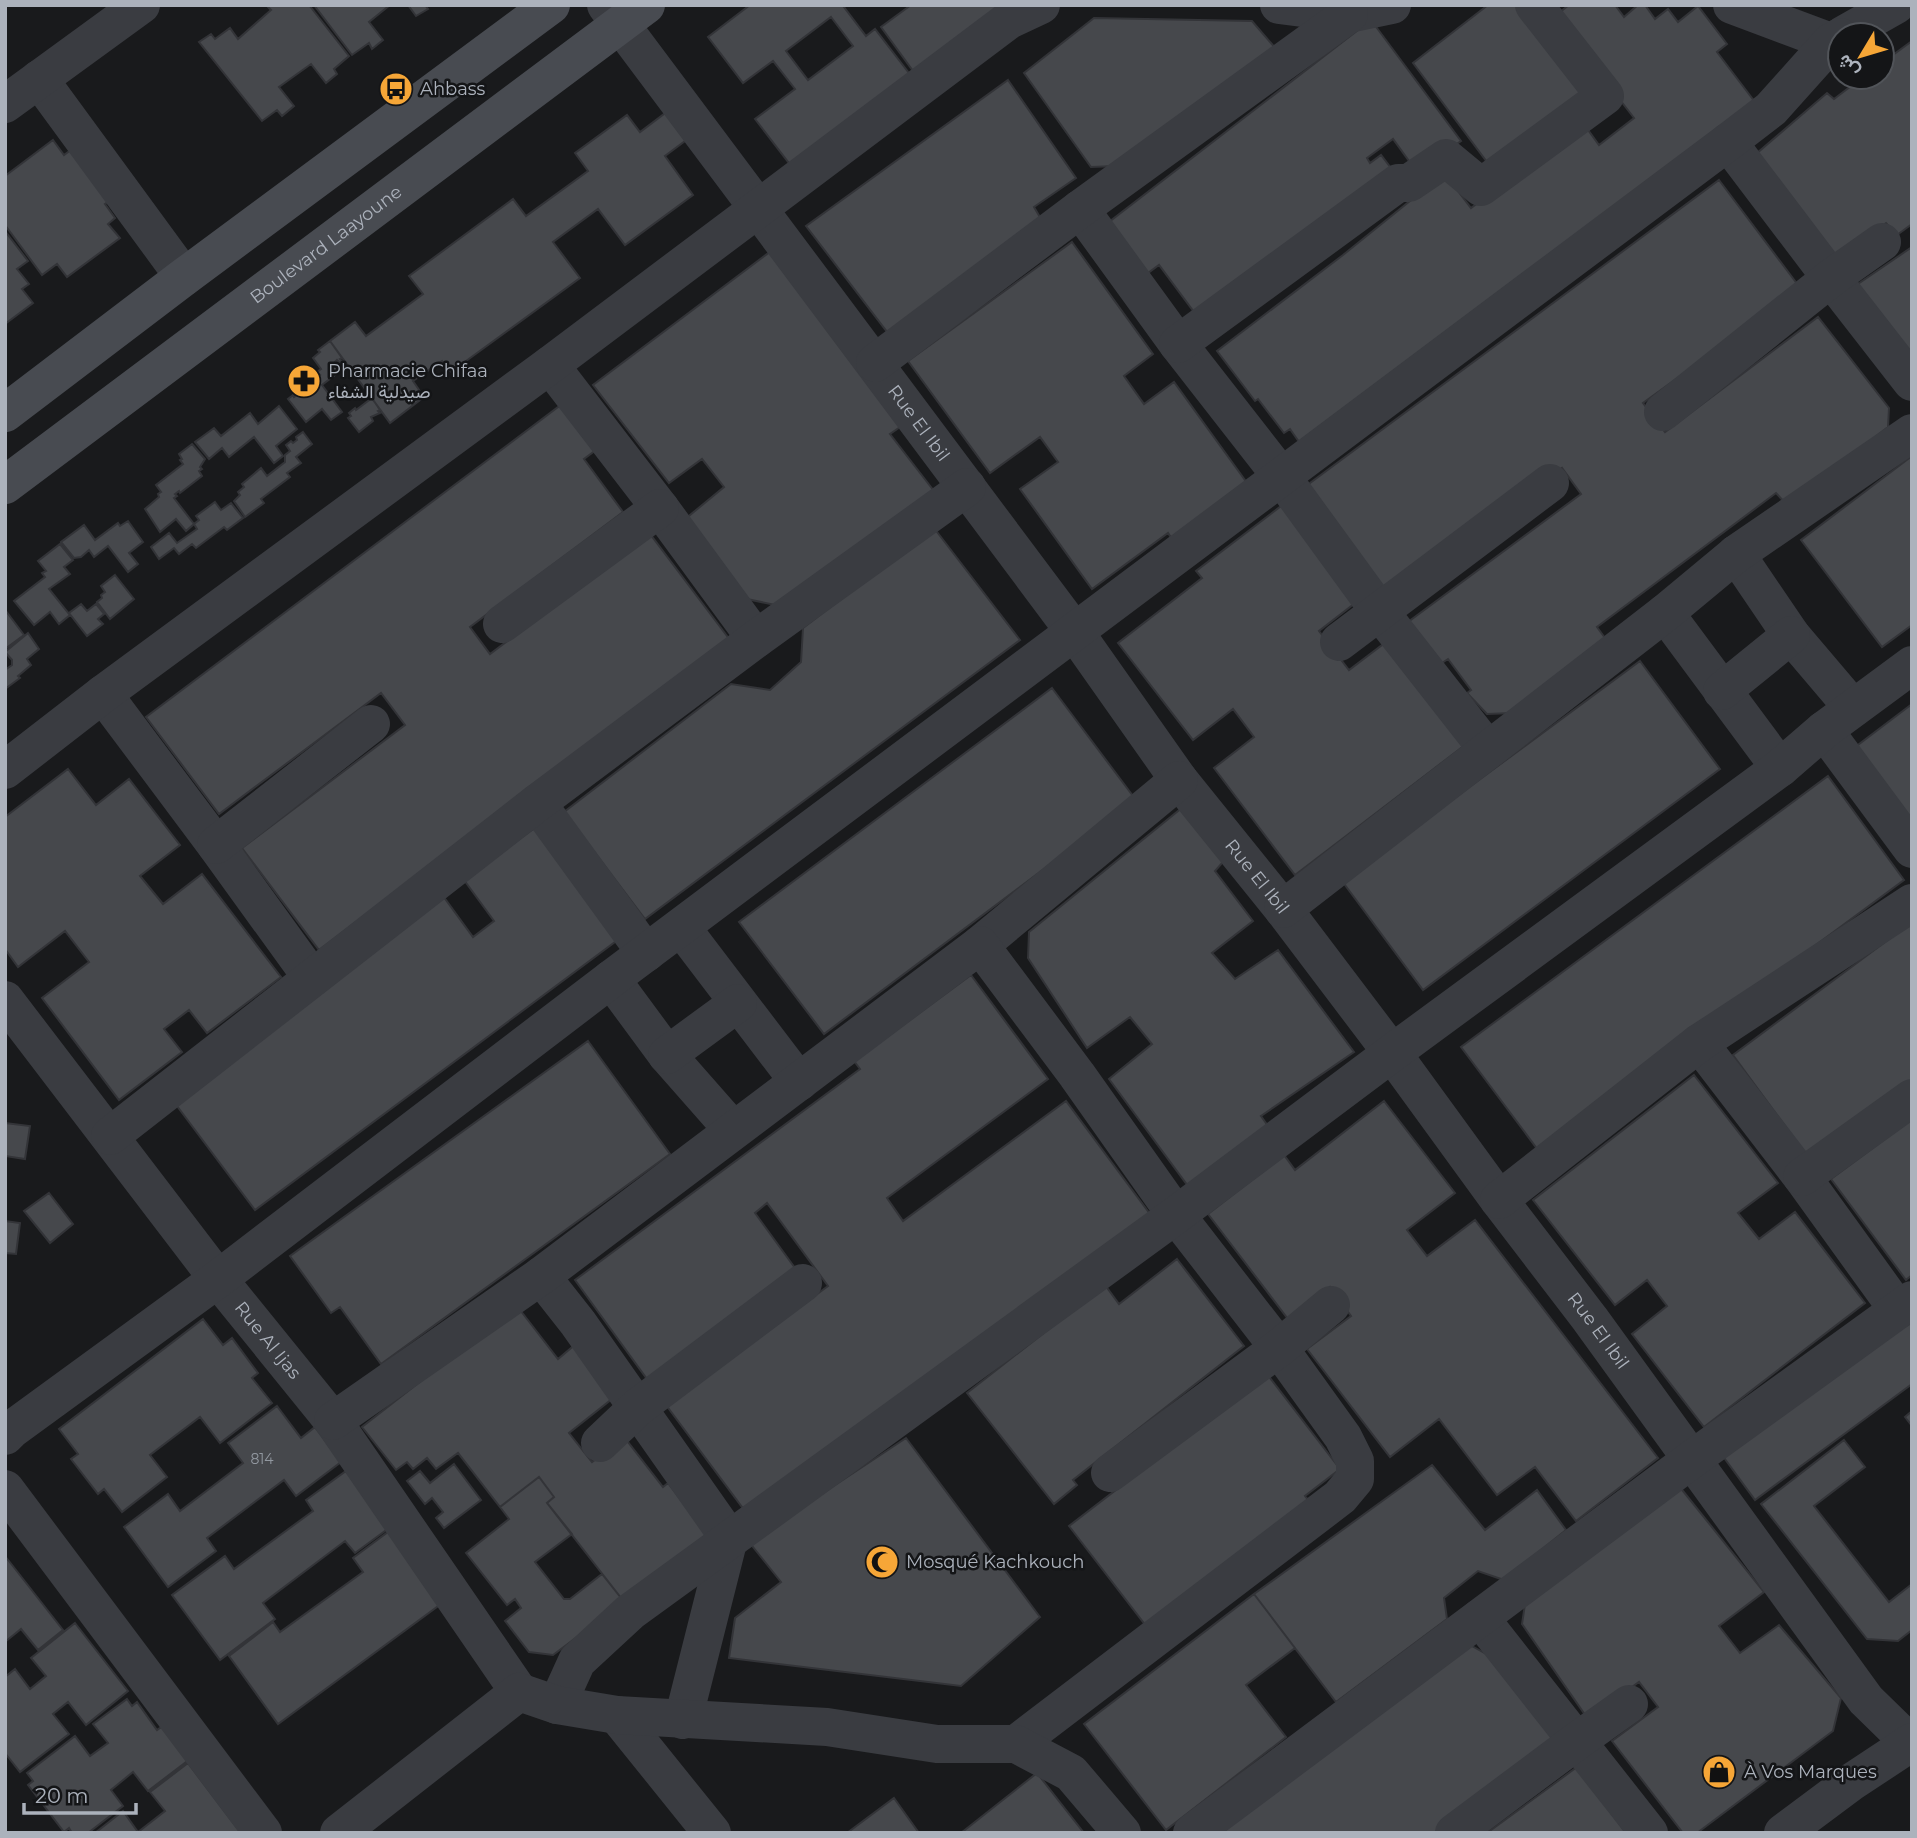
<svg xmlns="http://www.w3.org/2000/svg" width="1917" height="1838" font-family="Montserrat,Vazirmatn,sans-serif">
	<rect width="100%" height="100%" fill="#191a1c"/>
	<path fill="#46484c" stroke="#333438" stroke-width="2" fill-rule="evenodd" d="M266 5H309L349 56 334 69 337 74 326 83 311 64 279 87 294 106 282 116 277 110 262 121 199 42 211 34 215 39 230 28 238 39 271 10Z
		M314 5H390L369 22 383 40 372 49 369 43 352 55Z
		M408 5H425L428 9 416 16Z
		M750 5H846L844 7 866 36 875 29 912 77 792 167 755 119 795 89 773 61 743 83 708 37ZM831 17 853 46 808 80 786 51Z
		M911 5H1012L916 75 881 27Z
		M1488 5H1521L1587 92 1490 166 1413 63Z
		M1569 5H1615L1624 17 1638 5H1645L1655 19 1668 9 1678 22 1698 6 1727 44 1717 52 1758 106 1304 449 1290 429 1284 433 1258 399 1255 401 1217 351 1343 255 1421 192 1439 166 1471 208 1583 123 1599 145 1634 118 1555 16Z
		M1094 18 1252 21 1277 50 1117 166 1091 167 1024 73Z
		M1371 20 1461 141 1417 172 1393 139 1367 158 1370 163 1381 155 1394 172 1197 316 1159 265 1148 273 1109 222Z
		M1912 41V224L1897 235 1886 223 1837 263 1756 154 1827 93 1834 99 1863 77H1882V63Z
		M1008 80 1076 178 1034 207 1044 224 891 337 806 226Z
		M668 111 689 138 665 156 693 195 625 245 598 209 553 242 580 278 451 372 442 361 413 381 424 397 390 423 330 341 355 322 366 336 423 294 409 276 513 199 526 216 588 171 575 153 627 115 640 132Z
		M53 140 64 155 72 149 119 194 105 204 115 218 108 224 120 238 67 277 57 264 42 275 5 225V176Z
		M1719 180 1801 289 1643 403 1665 432 1818 317 1889 408 1888 427 1788 506 1776 493 1597 627 1605 638 1513 713 1487 714 1467 693 1471 690 1448 659 1439 665 1408 622 1581 494 1562 468 1389 596 1306 486Z
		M5 231 28 261 17 269 29 284 22 289 33 303 5 324Z
		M1072 242 1153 354 1124 376 1144 404 1174 382 1250 487 1174 542 1168 533 1092 589 1020 489 1058 462 1040 437 990 473 908 361Z
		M1912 247V365L1855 286Z
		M771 251 903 425 890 434 934 491 780 606 747 599 684 520 724 487 702 459 669 483 593 385Z
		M330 341 342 358 340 359 342 361 340 363 337 360 335 362 337 366 336 367 339 372 322 385 342 412 331 420 322 409 306 422 288 399 293 395 294 397 297 395 295 393 301 388 299 386 313 375 316 378 320 375 317 372 321 369 313 358 320 352 318 350Z
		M372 398 380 410 378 411 380 413 371 417 373 421 359 432 348 418 351 416 349 413 355 408 356 410Z
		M570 398 604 444 584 459 623 512 470 627 490 654 650 534 730 640 319 950 242 848 405 725 381 693 219 814 146 717Z
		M279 406 297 429 276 446 283 456 274 463 254 437 229 457 222 448 209 459 195 442 214 428 221 436 250 413 258 424Z
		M303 432 312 444 296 457 301 463 287 473 290 477 261 499 264 503 245 517 234 501 240 495 238 492 244 487 242 484 261 468 267 476 285 462V455L290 451 286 445 291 441 293 443 297 440 296 437Z
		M192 444 205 459 200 467 202 469 199 471 202 476 180 493 179 491 175 494 177 496 174 498 194 524 186 531 176 519 160 532 145 509 159 497 158 494 161 492 156 485 183 464 180 460 182 459 179 454Z
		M1912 456V625L1882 647 1801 540Z
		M215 502 221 510 231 503 243 518 227 530 224 527 196 548 192 544 179 554 174 548 159 559 151 547 169 533 177 543 197 529 194 524 199 520 196 516Z
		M1285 503 1359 600 1319 631 1349 670 1390 639 1469 742 1295 875 1214 768 1254 737 1233 709 1193 740 1118 643 1202 578 1196 571Z
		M128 521 143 542 129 553 138 564 128 572 108 546 94 557 89 550 81 557 74 558 61 542 84 525 95 540 118 523 120 526Z
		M934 528 1020 640 645 919 564 812 731 684 770 690 801 662 803 628Z
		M60 544 73 560 64 567 70 574 49 589 70 615 59 624 50 612 34 625 14 601 45 577 42 573 46 571 38 561Z
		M115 575 134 599 110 619 97 602 102 598 101 595 105 592 101 586Z
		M81 604 87 611 96 604 104 614 98 619 103 624 87 636 69 613Z
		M6 611 24 635 5 649V612Z
		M28 633 39 649 27 659 31 665 18 676 20 678 5 689V670L12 665V660L5 652Z
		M1640 661 1720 769 1423 990 1342 881Z
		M1052 688 1136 800 824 1034 739 922Z
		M1912 704V832L1850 751Z
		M68 769 96 805 129 779 180 845 140 876 163 904 202 874 281 977 207 1033 189 1010 164 1029 182 1052 119 1100 42 998 89 962 65 931 18 967 5 949V817Z
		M1828 776 1904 880 1538 1150 1461 1047Z
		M1183 807 1223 862 1215 871 1253 921 1212 953 1235 979 1278 950 1354 1052 1261 1116 1268 1126 1188 1186 1109 1079 1152 1044 1130 1017 1087 1048 1028 958 1029 932Z
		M540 824 623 936 255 1210 171 1098 443 896 473 937 494 921 464 880Z
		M1912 922V1084L1810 1160 1733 1055Z
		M971 975 1048 1079 887 1198 903 1221 1066 1101 1150 1214 745 1511 666 1405 828 1286 767 1203 755 1213 795 1268 647 1379 575 1280 860 1069 854 1061Z
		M588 1041 670 1154 381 1364 340 1307 331 1313 290 1256Z
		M1694 1075 1778 1183 1738 1213 1759 1239 1795 1212 1865 1303 1704 1427 1632 1334 1667 1306 1647 1280 1615 1305 1533 1200Z
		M1384 1101 1455 1193 1407 1230 1427 1256 1475 1220 1658 1458 1576 1521 1535 1467 1497 1495 1439 1419 1390 1457 1307 1349 1351 1316 1330 1287 1288 1319 1208 1214 1284 1155 1295 1170Z
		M1912 1119V1275L1906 1280 1831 1179Z
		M5 1123 30 1126 25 1159 5 1156Z
		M49 1193 73 1224 50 1243 24 1211Z
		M5 1221 20 1223 16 1254 5 1253Z
		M1177 1259 1244 1346 1073 1480 1077 1485 1054 1504 967 1393 1105 1285 1119 1304Z
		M517 1306 558 1359 577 1343 617 1395 569 1433 592 1462 624 1437 663 1487 668 1483 713 1542 625 1603 547 1503 554 1497 539 1477 500 1507 458 1453 436 1469 427 1458 413 1469 407 1462 396 1470 362 1427Z
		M1912 1314V1384L1755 1500 1722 1455Z
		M203 1319 223 1345 232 1338 258 1373 252 1378 272 1403 220 1443 200 1417 150 1455 167 1477 122 1512 104 1489 98 1494 71 1459 78 1454 59 1429Z
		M1267 1374 1340 1469 1305 1496 1313 1506 1150 1631 1069 1526Z
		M277 1406 301 1438 315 1427 341 1462 296 1496 284 1480 207 1538 216 1551 168 1587 124 1527 168 1494 180 1511 243 1463 228 1443Z
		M1912 1411V1426L1905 1417Z
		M906 1438 1040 1617 961 1686 729 1658 735 1618 781 1582 749 1542Z
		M1844 1440 1865 1467 1814 1506 1889 1602 1912 1584V1630L1898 1641 1867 1639 1761 1504Z
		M454 1464 481 1500 444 1528 436 1518 443 1512 432 1498 425 1504 407 1481 420 1471 430 1483Z
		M1432 1465 1485 1530 1537 1490 1566 1530 1504 1580 1478 1571 1444 1598 1447 1619 1336 1702 1254 1594Z
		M346 1471 389 1528 355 1553 345 1541 263 1603 275 1619 220 1660 172 1595 225 1556 234 1569 313 1511 306 1500Z
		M539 1477 554 1497 547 1503 572 1534 535 1562 564 1599H570L602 1574 625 1603 605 1616 553 1655 529 1652 505 1621 521 1608 515 1599 507 1605 466 1553 509 1519 500 1507Z
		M1679 1486 1764 1592 1719 1626 1740 1653 1779 1625 1841 1698 1833 1731 1697 1833H1683L1612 1741 1658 1707 1639 1682 1588 1719 1522 1624 1525 1604Z
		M392 1529 445 1601 278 1724 229 1656 273 1622 280 1632 363 1572 353 1558Z
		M5 1556 63 1630 38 1650 21 1629 5 1642Z
		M1254 1594 1295 1648 1246 1685 1286 1737 1166 1830 1084 1724Z
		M75 1623 128 1691 86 1725 68 1702 53 1714 69 1734 20 1772 5 1753V1677L15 1669 30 1689 46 1676 31 1658Z
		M1470 1645 1488 1655 1555 1738 1434 1833H1216Z
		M127 1699 132 1706 137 1702 157 1730 164 1725 190 1759 148 1791 133 1772 111 1790 123 1806 88 1833H72L69 1828 64 1832 28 1785 33 1781 27 1773 75 1736 90 1756 108 1743 93 1724Z
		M188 1763 241 1833H95L123 1811 138 1832 165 1811 150 1792Z
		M1577 1767 1626 1833H1487Z
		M1037 1773 1084 1833H961Z
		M894 1798 919 1833H847Z"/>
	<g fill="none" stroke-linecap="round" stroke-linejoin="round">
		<g stroke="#3a3c41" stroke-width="38">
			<path id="s1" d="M606 5 1074 631 1179 780 1283 909 1392 1053 1499 1200 1590 1319 1866 1700 1912 1745"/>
			<path d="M1279 5 1349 14 1392 5"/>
			<path d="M1732 5 1831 42"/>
			<path d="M1843 35 1896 5"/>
			<path d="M39 79 184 277"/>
			<path d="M5 104 141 5"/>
			<path d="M1728 142 1831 278 1912 382"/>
			<path d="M1080 209 1178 344 1281 476 1380 612 1488 750"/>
			<path d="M1178 344 1398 183H1409L1446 158 1481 187 1605 96 1534 5"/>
			<path d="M875 363 1080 209 1349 14"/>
			<path d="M550 365 660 508 756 639"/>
			<path d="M1663 412 1831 278 1882 242"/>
			<path d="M1736 554 1791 635 1853 708"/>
			<path d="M1665 613 1780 768"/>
			<path d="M502 624 660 508"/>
			<path d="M1339 642 1550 483"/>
			<path d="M1722 691 1791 635"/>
			<path d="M103 694 216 845 312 978"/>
			<path d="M1824 730 1912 849"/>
			<path d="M5 770 103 694 550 365 1009 20 1041 5"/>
			<path d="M537 803 646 953"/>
			<path d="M216 845 371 724"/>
			<path d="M1283 909 1665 613 1736 554 1912 433"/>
			<path d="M681 927 799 1082"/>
			<path d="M980 945 1179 780"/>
			<path d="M611 979 667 1055 733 1130"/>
			<path id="s2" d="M5 1000 218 1279 333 1421 519 1692"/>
			<path d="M1699 1043 1802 1177 1898 1310"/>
			<path d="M667 1055 738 1003"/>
			<path d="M110 1136 537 803 756 639 967 487"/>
			<path d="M1802 1177 1912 1098"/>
			<path d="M1499 1200 1699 1043 1912 903"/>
			<path d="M541 1276 578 1323 729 1538 683 1720"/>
			<path d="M333 1421 541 1276 980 945 1077 1075 1176 1215 1279 1348 1343 1437 1355 1461V1479L1340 1497 1016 1744"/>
			<path d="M5 1436 11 1430 218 1279 611 979 1728 142 1771 109 1831 42 1840 37"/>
			<path d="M600 1443 638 1407 803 1283"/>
			<path d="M1110 1473 1279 1348 1331 1305"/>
			<path d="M5 1489 263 1833"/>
			<path d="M1480 1618 1649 1833"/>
			<path d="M557 1705 577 1661 630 1612 1176 1215 1392 1053 1780 768 1824 730 1912 665"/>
			<path d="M617 1715 712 1833"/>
			<path d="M339 1833 519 1692 557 1705 617 1715 827 1727 937 1744H1016L1071 1773 1122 1833"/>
			<path d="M1192 1833 1691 1460 1912 1300"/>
			<path d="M1454 1833 1577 1741 1629 1704"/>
			<path d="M1783 1833 1850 1783 1912 1742"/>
		</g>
		<g stroke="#484b51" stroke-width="38">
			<path d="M5 413 184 277 551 5"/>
			<path id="s3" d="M5 485 646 5"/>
		</g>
	</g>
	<defs>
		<symbol id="bus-disc" viewBox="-11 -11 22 22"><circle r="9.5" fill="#f6a637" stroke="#141517"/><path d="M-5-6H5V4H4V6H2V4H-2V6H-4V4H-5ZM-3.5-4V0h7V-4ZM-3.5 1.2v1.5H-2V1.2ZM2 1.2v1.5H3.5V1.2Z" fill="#111"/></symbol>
		<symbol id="pharmacy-disc" viewBox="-11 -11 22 22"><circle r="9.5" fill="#f6a637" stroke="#141517"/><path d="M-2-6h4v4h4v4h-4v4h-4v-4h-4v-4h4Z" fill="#111"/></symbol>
		<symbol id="mosque-disc" viewBox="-11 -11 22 22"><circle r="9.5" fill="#f6a637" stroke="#141517"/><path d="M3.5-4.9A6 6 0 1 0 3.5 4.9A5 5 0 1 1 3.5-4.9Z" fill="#111"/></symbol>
		<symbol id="shop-disc" viewBox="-11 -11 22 22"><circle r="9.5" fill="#f6a637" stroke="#141517"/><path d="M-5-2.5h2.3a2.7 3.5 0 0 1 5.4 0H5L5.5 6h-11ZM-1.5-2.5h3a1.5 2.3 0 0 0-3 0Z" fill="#111"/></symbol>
	</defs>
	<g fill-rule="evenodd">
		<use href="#bus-disc" x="377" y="70" width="38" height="38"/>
		<use href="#pharmacy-disc" x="285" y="362" width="38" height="38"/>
		<use href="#mosque-disc" x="863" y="1543" width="38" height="38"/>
		<use href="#shop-disc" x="1700" y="1753" width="38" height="38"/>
	</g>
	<g text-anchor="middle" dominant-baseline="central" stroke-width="5" stroke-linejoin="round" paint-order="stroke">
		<g font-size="14" fill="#9298a0">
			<text x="262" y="1459">814</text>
		</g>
		<g font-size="18" fill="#acb2bc" stroke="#141517" text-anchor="start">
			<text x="420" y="89">Ahbass</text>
			<text x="328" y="371">Pharmacie Chifaa<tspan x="328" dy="21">صيدلية الشفاء</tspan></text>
			<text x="906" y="1562">Mosqué Kachkouch</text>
			<text x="1744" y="1772">À Vos Marques</text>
		</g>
		<g font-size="18" fill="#acb2bc" stroke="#141517">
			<text stroke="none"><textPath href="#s3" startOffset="401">Boulevard Laayoune</textPath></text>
			<text stroke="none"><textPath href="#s1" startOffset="522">Rue El Ibil</textPath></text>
			<text stroke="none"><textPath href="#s1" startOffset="1088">Rue El Ibil</textPath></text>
			<text stroke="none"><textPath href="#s1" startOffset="1656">Rue El Ibil</textPath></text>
			<text stroke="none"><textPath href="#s2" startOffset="430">Rue Al Ijas</textPath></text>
		</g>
	</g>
	<rect width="1917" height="1838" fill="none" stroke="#acb2bc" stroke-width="14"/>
	<g transform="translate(1861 56) rotate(232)"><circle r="33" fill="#141517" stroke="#515459" stroke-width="2"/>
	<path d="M0-5L12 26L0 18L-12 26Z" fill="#f6a637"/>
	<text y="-10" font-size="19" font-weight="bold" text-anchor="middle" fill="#acb2bc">ش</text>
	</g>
	<path d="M24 1803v10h112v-10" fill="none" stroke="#acb2bc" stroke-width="3.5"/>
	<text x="35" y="1803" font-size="21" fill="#acb2bc" stroke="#141517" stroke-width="5" paint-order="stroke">20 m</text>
</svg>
